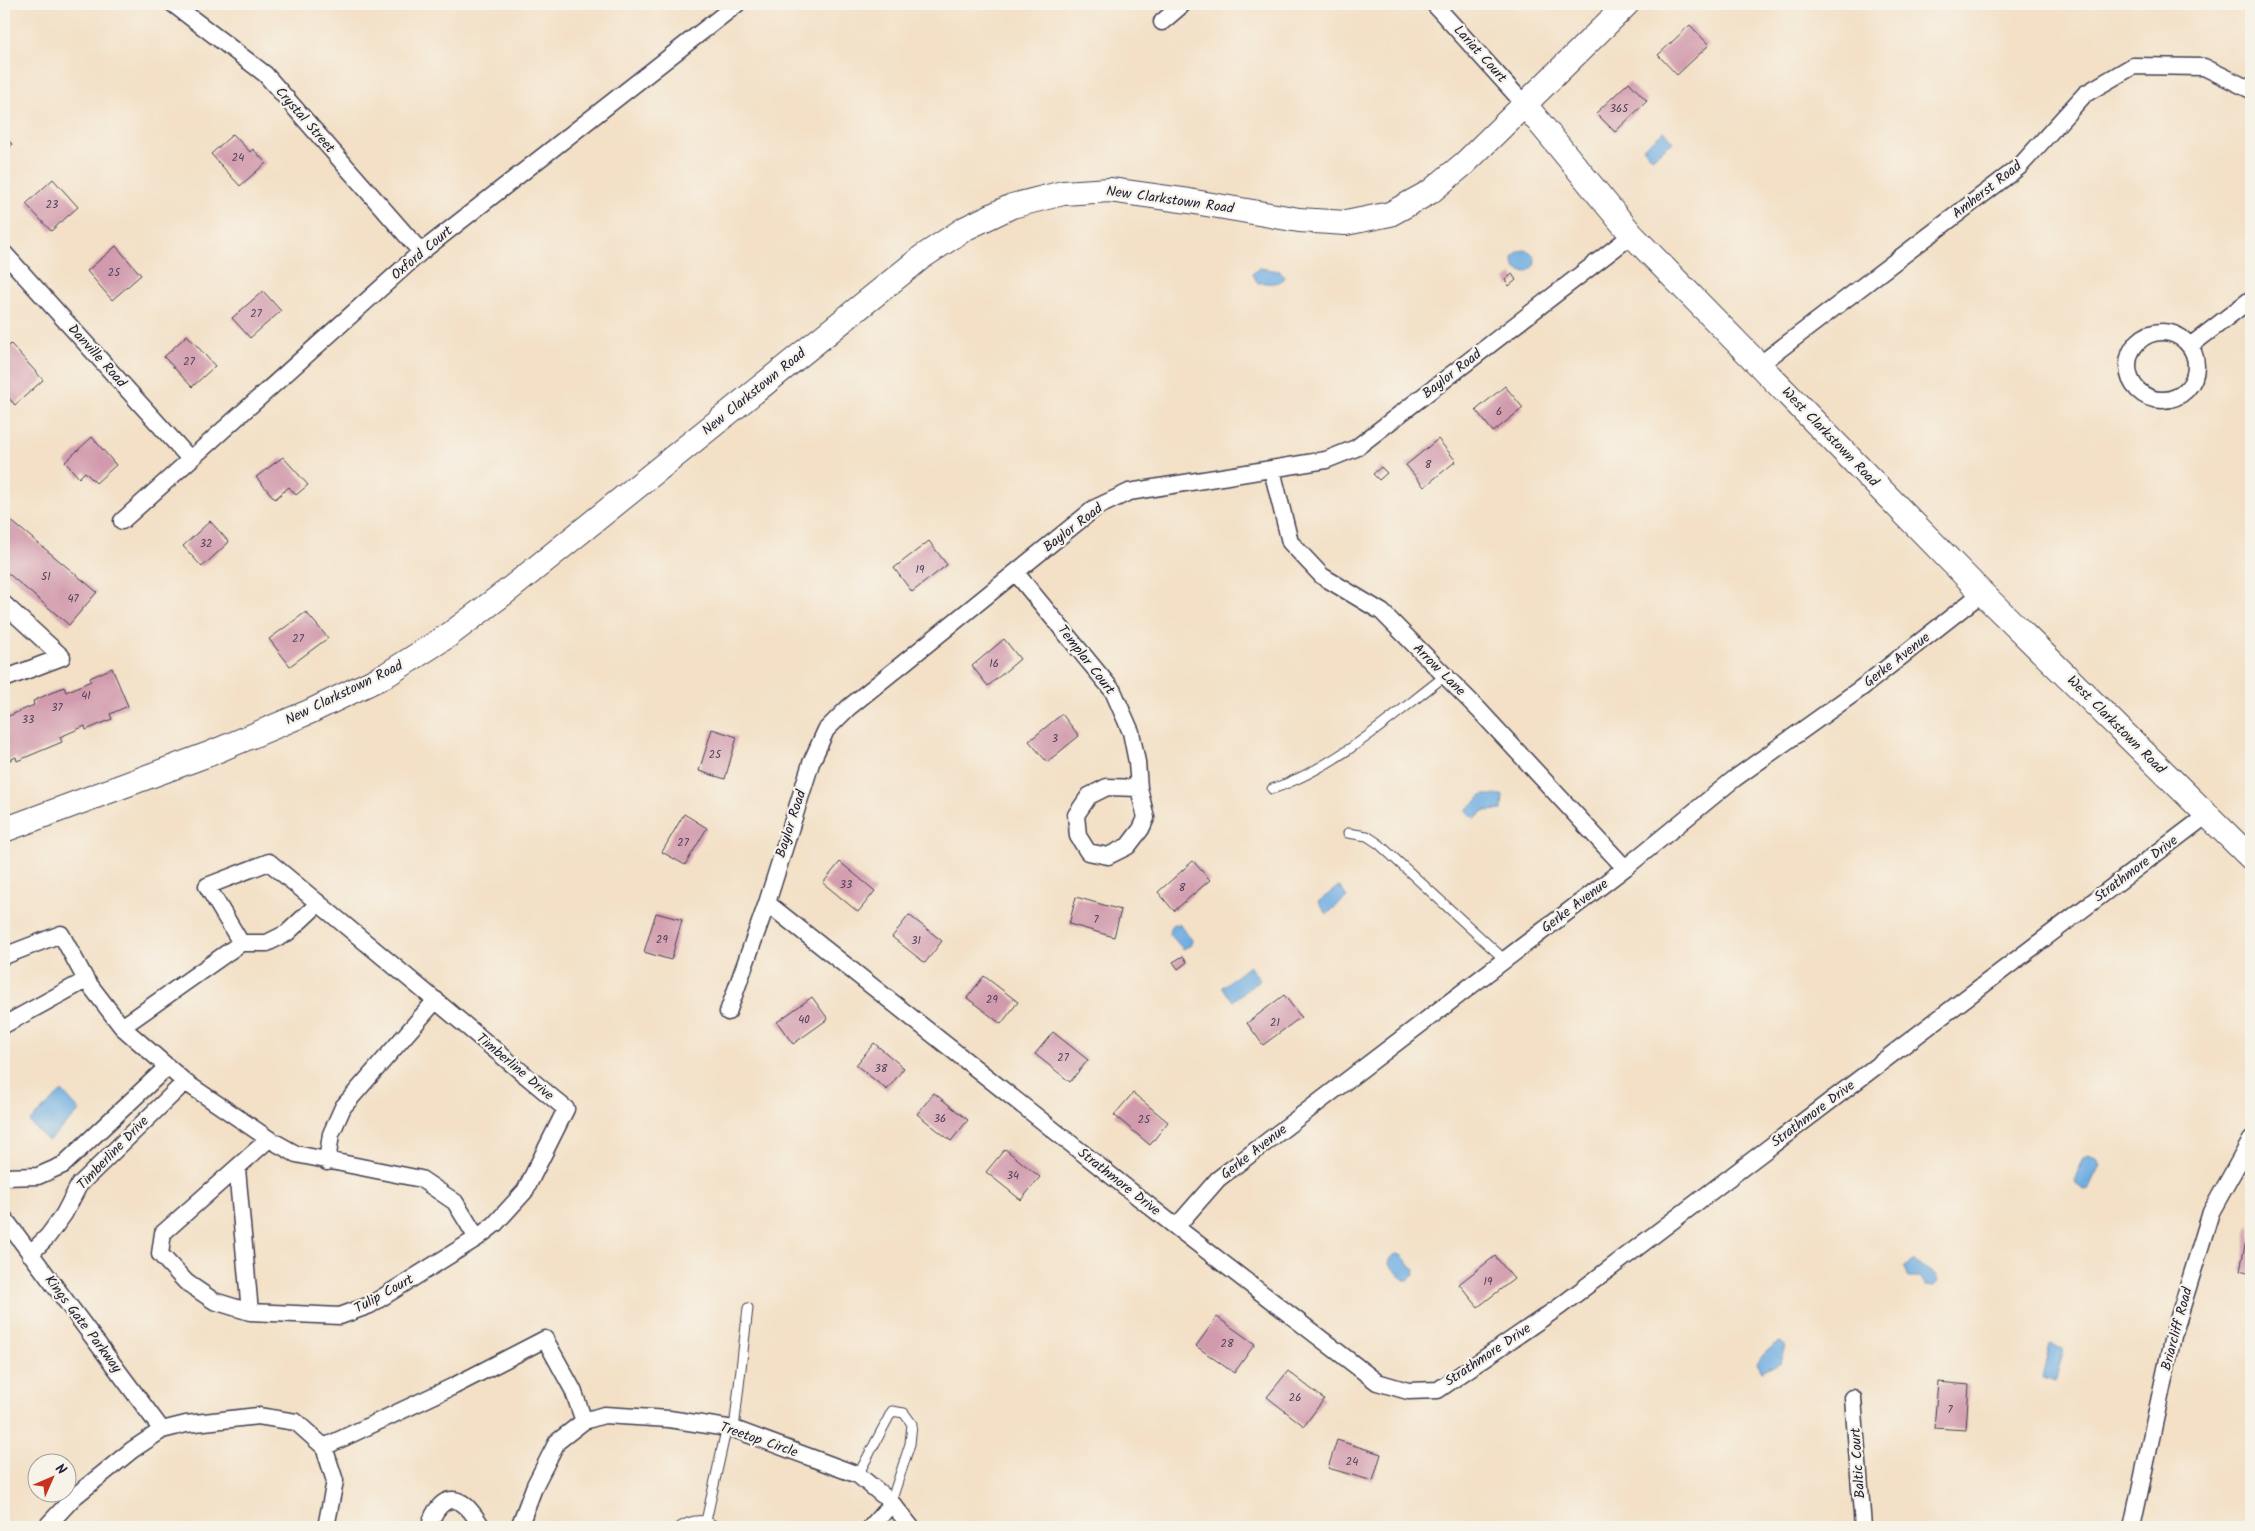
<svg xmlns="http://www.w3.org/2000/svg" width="2255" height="1531" font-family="Kalam,sans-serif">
	<rect width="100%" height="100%" fill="#f7f3e8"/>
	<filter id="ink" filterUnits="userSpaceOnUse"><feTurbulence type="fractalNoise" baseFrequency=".02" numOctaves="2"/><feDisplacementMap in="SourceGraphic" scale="10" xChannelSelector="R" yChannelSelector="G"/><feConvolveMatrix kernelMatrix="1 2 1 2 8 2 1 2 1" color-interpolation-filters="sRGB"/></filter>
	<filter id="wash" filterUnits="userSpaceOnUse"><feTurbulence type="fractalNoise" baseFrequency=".0096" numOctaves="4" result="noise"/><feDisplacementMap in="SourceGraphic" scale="20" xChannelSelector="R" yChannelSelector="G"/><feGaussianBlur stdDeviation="1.12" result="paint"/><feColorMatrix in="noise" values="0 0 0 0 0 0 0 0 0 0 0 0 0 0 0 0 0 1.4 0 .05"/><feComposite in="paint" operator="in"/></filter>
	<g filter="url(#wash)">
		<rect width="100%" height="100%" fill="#f3e0c6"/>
		<path fill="#6faee2" stroke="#48688e" d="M1664 131 1673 142 1652 158 1643 148Z
			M1513 261a11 11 0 1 1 22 0a11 11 0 1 1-22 0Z
			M1259 268 1280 271 1285 278C1277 286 1267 282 1258 283L1252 274Z
			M1483 795H1503L1502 810 1484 811 1475 819 1466 810Z
			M1339 886 1347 897 1327 914 1318 902Z
			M1174 924 1180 925 1192 940 1191 945 1183 949 1169 933 1171 926Z
			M1249 966 1260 979 1233 1001 1222 987Z
			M62 1091 80 1111 48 1141 29 1122Z
			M2090 1155 2097 1159 2100 1165 2088 1189 2083 1190 2074 1182 2084 1157Z
			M1396 1254 1401 1255 1415 1270 1414 1275 1408 1280H1404L1389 1264 1390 1259Z
			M1913 1261 1936 1275 1938 1282 1934 1286 1926 1285 1920 1278H1908L1904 1267Z
			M1780 1342 1786 1346 1781 1362 1762 1372 1757 1363C1760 1357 1775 1343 1780 1342Z
			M2050 1344 2064 1348 2055 1382 2042 1378Z"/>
		<g id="blocks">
			<path fill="#d29bad" d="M1690 25 1709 45 1677 75 1658 55Z
				M1629 82 1647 101 1615 132 1596 113Z
				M233 134 250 152 253 149 266 163 240 186 211 154Z
				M4 137 12 144 4 154Z
				M53 179 78 207 51 231 26 204Z
				M116 246 141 275 112 300 87 271Z
				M1512 274 1516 280 1509 286 1505 280Z
				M263 291 281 311 250 338 232 318Z
				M187 335 215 366 192 387 164 357Z
				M11 344 43 380 15 405 4 393 9 386 4 381V351Z
				M1505 386 1523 408 1493 432 1476 410Z
				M92 437 116 465 96 483 85 472 79 478 65 462Z
				M1438 439 1456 461 1424 487 1406 465Z
				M283 457 308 485 296 495 289 487 275 499 256 477Z
				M1381 467 1387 473 1379 480 1373 474Z
				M9 519 97 592 69 625 4 570V526Z
				M210 521 229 542 202 567 183 546Z
				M929 541 947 565 912 592 894 568Z
				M306 612 328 638 290 666 269 639Z
				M1004 639 1020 659 988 686 972 666Z
				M112 668 128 706 110 714 112 719 86 730 85 726 60 737 62 742 17 761 16 757 4 763V718L34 705 33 701 64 687 66 692 91 681 90 678Z
				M1062 714 1079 736 1047 762 1029 741Z
				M712 729 737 737 725 779 699 771Z
				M684 814 707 828 685 865 662 852Z
				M1193 861 1210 880 1174 911 1158 892Z
				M840 862 875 891 858 912 823 883Z
				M1076 897 1121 910 1114 937 1069 924Z
				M656 913 682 920 671 960 644 952Z
				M909 915 942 941 925 963 892 937Z
				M1183 956 1187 962 1178 969 1173 962Z
				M984 976 1018 1002 1001 1024 967 998Z
				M1284 995 1301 1017 1263 1045 1247 1023Z
				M812 997 828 1019 793 1044 777 1022Z
				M1053 1032 1088 1060 1070 1082 1035 1054Z
				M874 1043 904 1068 887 1090 856 1065Z
				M934 1093 968 1120 951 1141 917 1114Z
				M1133 1093 1168 1122 1150 1145 1114 1115Z
				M1005 1149 1040 1177 1021 1200 986 1172Z
				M2249 1226 2251 1227V1273L2240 1270Z
				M1495 1256 1514 1279 1478 1307 1459 1284Z
				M1217 1317 1255 1344 1234 1373 1196 1346Z
				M1288 1371 1324 1399 1304 1426 1267 1397Z
				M1938 1382 1969 1385 1966 1430 1934 1428Z
				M1337 1440 1381 1454 1373 1481 1328 1468Z"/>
		</g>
	</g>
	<g filter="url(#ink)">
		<use href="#blocks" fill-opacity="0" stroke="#413e50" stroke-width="1"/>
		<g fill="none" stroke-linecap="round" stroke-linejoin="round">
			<defs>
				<path id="lane" d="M1272 789C1337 767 1391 717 1445 676
					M1348 833 1367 836 1379 844 1505 960
					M734 1429 748 1308
					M858 1475 892 1411 904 1413 912 1424 910 1444 891 1502
					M706 1521 727 1426
					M680 1527C692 1519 705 1518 716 1527"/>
				<path id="street" d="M173 4 265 74 421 252
					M1434 4 1525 105
					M1162 22 1183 4
					M4 253 190 459
					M2128 366a34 34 0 1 1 68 0a34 34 0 1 1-68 0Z
					M2190 346 2251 299
					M1759 365 2019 167 2085 94 2133 66 2204 67 2251 90
					M1272 470 1290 542 1322 576 1382 612 1479 710 1625 868
					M122 521 421 252 737 4
					M1016 573 1113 691 1131 732 1137 762 1139 788 1146 818 1141 829 1128 846 1108 856 1088 852 1078 836 1076 815 1089 796 1107 787 1139 788
					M4 604 62 657 4 679
					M767 903 1176 1227 1377 1382 1408 1391 1438 1390 1559 1307 2207 815
					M241 943 207 886 269 862 566 1109 525 1191 495 1224 477 1238 370 1305 340 1316 250 1312 214 1301 186 1282 160 1254 163 1233 269 1139
					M4 956 61 934 86 980 122 1027 185 1082 269 1139 296 1154 421 1179 455 1202 477 1238
					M728 1012 767 903 811 763 826 730 848 708 1095 508 1129 492 1326 460 1356 448 1632 235
					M4 1025 86 980
					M122 1027 241 943H267L287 933 319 903
					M327 1162 331 1134 343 1107 436 1000
					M237 1169 250 1312
					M4 1177 38 1176 63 1165 167 1067
					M4 1218 162 1430
					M1176 1227 1218 1179 1625 868 1734 779 1860 689 1982 593
					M30 1254 48 1236 64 1214 79 1185 185 1082
					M1853 1398 1863 1527
					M324 1447 454 1386 545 1339 573 1390 584 1421
					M46 1527 74 1497 132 1450 162 1430 186 1424 258 1416 296 1422 324 1447 335 1481 326 1527
					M430 1527C432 1513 445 1492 462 1503 470 1508 477 1519 482 1527
					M519 1527 535 1485 557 1442 584 1421 604 1415 669 1419 734 1429 858 1475 891 1502 911 1527
					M871 1527 892 1503
					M2132 1527 2173 1336 2211 1212 2251 1140"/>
				<path id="secondary" d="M1525 105 1632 235 1982 593 2251 858
					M4 830 209 754 309 712 386 675 449 635 511 588 922 257 966 228 1012 206 1063 193 1110 190 1189 201 1299 220 1346 223 1390 214 1430 192 1465 163 1627 4"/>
			</defs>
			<use href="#lane" stroke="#413e50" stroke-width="11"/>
			<use href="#street" stroke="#413e50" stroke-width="19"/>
			<use href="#secondary" stroke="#413e50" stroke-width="26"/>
			<use href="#lane" stroke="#fff" stroke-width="9"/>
			<use href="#street" stroke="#fff" stroke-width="16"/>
			<use href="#secondary" stroke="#fff" stroke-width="24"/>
		</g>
	</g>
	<g text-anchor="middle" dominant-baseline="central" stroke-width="4.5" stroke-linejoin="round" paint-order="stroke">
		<g font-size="11" fill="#4e4058">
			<text x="1619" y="109">365</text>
			<text x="238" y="158">24</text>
			<text x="52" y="205">23</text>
			<text x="114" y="273">25</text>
			<text x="256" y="314">27</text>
			<text x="189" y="362">27</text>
			<text x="1499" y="412">6</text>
			<text x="1428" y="465">8</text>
			<text x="206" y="544">32</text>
			<text x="920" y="570">19</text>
			<text x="46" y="577">51</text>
			<text x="73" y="599">47</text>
			<text x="298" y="639">27</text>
			<text x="994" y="664">16</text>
			<text x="86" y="696">41</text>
			<text x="57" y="708">37</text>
			<text x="28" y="720">33</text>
			<text x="1055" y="739">3</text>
			<text x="715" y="755">25</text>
			<text x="683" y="843">27</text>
			<text x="846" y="885">33</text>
			<text x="1182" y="888">8</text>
			<text x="1096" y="920">7</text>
			<text x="662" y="940">29</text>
			<text x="916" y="941">31</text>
			<text x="992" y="1000">29</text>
			<text x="804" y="1020">40</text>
			<text x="1275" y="1023">21</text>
			<text x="1063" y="1058">27</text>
			<text x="881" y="1069">38</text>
			<text x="940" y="1119">36</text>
			<text x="1144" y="1120">25</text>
			<text x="1013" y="1176">34</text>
			<text x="1488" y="1282">19</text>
			<text x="1227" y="1344">28</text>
			<text x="1295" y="1398">26</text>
			<text x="1950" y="1410">7</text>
			<text x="1352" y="1462">24</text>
		</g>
		<g font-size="14" fill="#22223b" stroke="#f7f3e8">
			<text transform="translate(1480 54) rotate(48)">Lariat Court</text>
			<text transform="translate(305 120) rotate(49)">Crystal Street</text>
			<text transform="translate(1987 190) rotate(-38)">Amherst Road</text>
			<text transform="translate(1170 200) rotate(8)">New Clarkstown Road</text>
			<text transform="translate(422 253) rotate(-40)">Oxford Court</text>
			<text transform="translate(97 356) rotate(48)">Danville Road</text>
			<text transform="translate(1452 374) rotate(-38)">Baylor Road</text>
			<text transform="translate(754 392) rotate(-39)">New Clarkstown Road</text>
			<text transform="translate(1830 437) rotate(46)">West Clarkstown Road</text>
			<text transform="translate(1073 528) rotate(-37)">Baylor Road</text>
			<text transform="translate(1086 660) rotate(52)">Templar Court</text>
			<text transform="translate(1897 660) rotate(-38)">Gerke Avenue</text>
			<text transform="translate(1439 670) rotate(45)">Arrow Lane</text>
			<text transform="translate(344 693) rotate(-26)">New Clarkstown Road</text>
			<text transform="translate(2116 725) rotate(45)">West Clarkstown Road</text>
			<text transform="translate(791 824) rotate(-72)">Baylor Road</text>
			<text transform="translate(2136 869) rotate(-37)">Strathmore Drive</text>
			<text transform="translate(1575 906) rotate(-37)">Gerke Avenue</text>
			<text transform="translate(515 1067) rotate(40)">Timberline Drive</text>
			<text transform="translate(1813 1114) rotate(-37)">Strathmore Drive</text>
			<text transform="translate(1254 1152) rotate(-38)">Gerke Avenue</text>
			<text transform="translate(113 1153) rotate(-46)">Timberline Drive</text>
			<text transform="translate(1119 1182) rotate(38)">Strathmore Drive</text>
			<text transform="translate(384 1294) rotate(-29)">Tulip Court</text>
			<text transform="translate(83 1324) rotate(53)">Kings Gate Parkway</text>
			<text transform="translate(2177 1329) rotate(-75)">Briarcliff Road</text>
			<text transform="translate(1488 1355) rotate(-34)">Strathmore Drive</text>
			<text transform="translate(759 1440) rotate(19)">Treetop Circle</text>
			<text transform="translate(1858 1463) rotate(-94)">Baltic Court</text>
		</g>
	</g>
	<rect width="2255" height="1531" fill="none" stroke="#f7f3e8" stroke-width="20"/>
	<g transform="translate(52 1478) rotate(45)"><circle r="24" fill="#f7f3e8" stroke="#a29fa3"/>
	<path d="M0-4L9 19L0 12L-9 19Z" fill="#c8321e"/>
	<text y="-8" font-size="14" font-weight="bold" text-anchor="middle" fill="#22223b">N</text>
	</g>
</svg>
